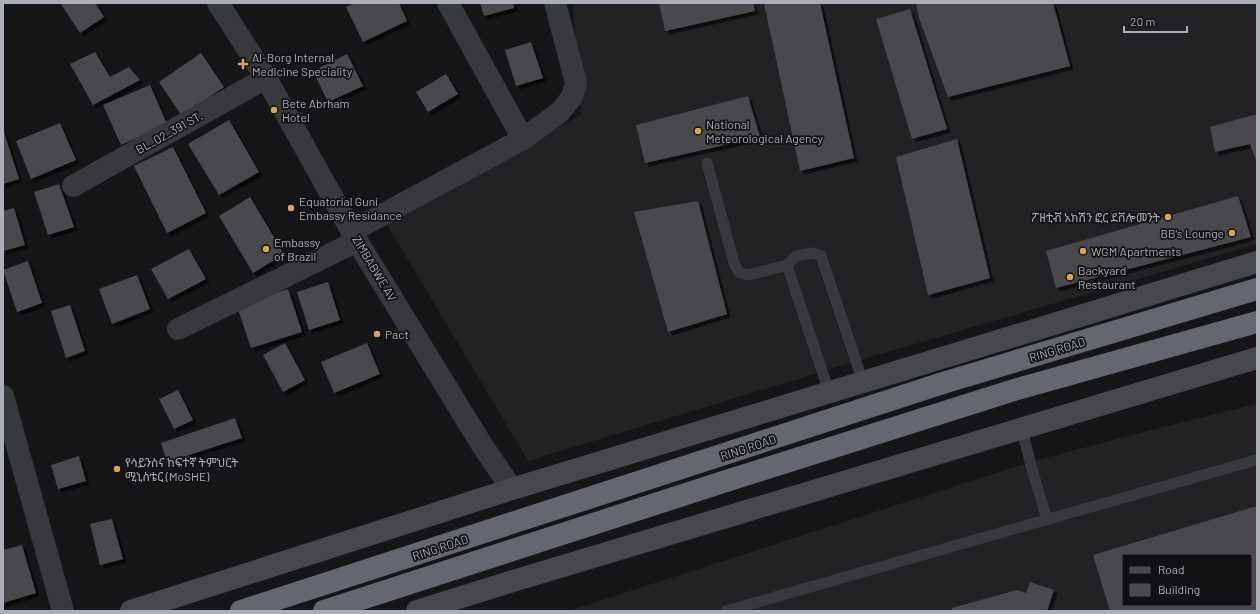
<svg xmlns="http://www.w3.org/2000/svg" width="1260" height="614" font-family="Barlow,'Noto Sans Ethiopic',sans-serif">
	<defs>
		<filter id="shadow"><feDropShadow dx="3.5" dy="3.5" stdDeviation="0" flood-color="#0009"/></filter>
	</defs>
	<rect width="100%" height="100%" fill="#161618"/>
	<path fill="#222225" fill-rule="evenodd" d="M581 3H1257V244L857 361 528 461 385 221 581 115 573 5Z
		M1257 404V611H568L1030 462 1170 425ZM1123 555H1251V605H1123Z"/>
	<path fill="#48494d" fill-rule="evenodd" filter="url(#shadow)" d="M62 3H95L104 17 80 33 61 4Z
		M355 3H399L407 21 363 42 346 7Z
		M480 3H513L514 8 484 16Z
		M659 3H753L755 11 665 31Z
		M764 3H820L854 158 800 171Z
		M916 3H1053L1070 66 948 97 919 18Z
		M910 9 947 129 912 139 876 19Z
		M531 42 543 78 516 86 505 50Z
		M95 52 110 77 129 67 140 80 93 105 70 64Z
		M201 53 224 87 182 116 159 82Z
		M347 54 363 86 328 102 313 71Z
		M446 74 458 94 428 112 416 92Z
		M150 85 167 124 121 145 103 105Z
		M748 96 760 137 645 163 636 125Z
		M1257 114V163L1250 144 1215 152 1210 127Z
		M229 120 259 172 219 195 188 144Z
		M60 123 76 160 31 179 16 141Z
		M3 129 19 179 3 184Z
		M957 139 990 278 928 295 896 157Z
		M173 147 206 213 167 233 134 166Z
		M59 184 74 227 48 235 34 192Z
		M1238 196 1251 237 1056 288 1046 251Z
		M250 197 284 254 253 273 219 216Z
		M698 201 727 314 668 332 634 212Z
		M14 208 25 245 3 251V211Z
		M189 249 206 279 168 299 151 269Z
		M28 261 42 303 17 312 3 270Z
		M137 275 150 309 112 324 99 289Z
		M328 282 340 320 309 330 297 292Z
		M288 289 302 332 251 348 237 306Z
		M70 305 85 351 66 358 51 311Z
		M285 343 305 380 283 392 263 355Z
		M367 343 380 374 334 393 321 362Z
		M178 390 193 420 174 429 159 399Z
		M235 418 242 438 167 462 161 443Z
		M79 456 86 481 58 489 51 465Z
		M1257 506V611H1110L1093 555ZM1123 555H1251V605H1123Z
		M112 519 123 559 100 565 90 524Z
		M22 545 36 593 3 603V550Z
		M1030 582 1054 590 1047 611H951L952 608 1017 590 1026 593Z"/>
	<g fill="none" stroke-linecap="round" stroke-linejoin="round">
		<path stroke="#38393c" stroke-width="11" d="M707 163 735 266 740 273 749 275 787 265 796 256 805 254 813 253 821 256 863 382
			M787 265 829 392
			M1022 429 1030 462 1047 520
			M726 611 1256 460"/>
		<path stroke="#38393c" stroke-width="22" d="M218 3 266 78 357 241 482 445 512 489
			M448 3 523 139
			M73 186 266 78
			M352 231 523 139 560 112 572 97 576 83 555 3
			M178 329 357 241
			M3 396 63 611"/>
		<path stroke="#46484c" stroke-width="22" d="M131 611 512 489 1257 262
			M417 611 513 581 1257 358"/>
		<path stroke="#64676d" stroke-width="22" d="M241 611 946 382 1257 289
			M324 611 720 483 1014 390 1257 322"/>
	</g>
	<g fill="#dba74b" stroke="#111113" stroke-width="1.5">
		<path d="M241 58h4v4h4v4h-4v4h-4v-4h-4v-4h4z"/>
		<circle cx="274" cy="110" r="4"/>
		<circle cx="698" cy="131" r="4"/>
		<circle cx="291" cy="208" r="4"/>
		<circle cx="1168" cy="217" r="4"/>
		<circle cx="1232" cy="233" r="4"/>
		<circle cx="266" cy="249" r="4"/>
		<circle cx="1083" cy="251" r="4"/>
		<circle cx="1070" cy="277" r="4"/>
		<circle cx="377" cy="334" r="4"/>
		<circle cx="117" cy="469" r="4"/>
	</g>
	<g text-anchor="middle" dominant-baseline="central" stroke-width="3.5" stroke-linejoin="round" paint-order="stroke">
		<g font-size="12" fill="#aaaeb6" stroke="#111113" text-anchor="start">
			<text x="252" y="57">Al-Borg Internal<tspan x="252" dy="14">Medicine Speciality</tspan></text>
			<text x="282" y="103">Bete Abrham<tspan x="282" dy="14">Hotel</tspan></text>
			<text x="706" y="124">National<tspan x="706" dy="14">Meteorological Agency</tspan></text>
			<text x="299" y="201">Equatorial Guni<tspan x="299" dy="14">Embassy Residance</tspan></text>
			<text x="1160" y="217" text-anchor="end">ፖዘቲቭ አክሽን ፎር ደቨሎመንት</text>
			<text x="1224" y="233" text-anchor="end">BB's Lounge</text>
			<text x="274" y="242">Embassy<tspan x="274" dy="14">of Brazil</tspan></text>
			<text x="1091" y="251">WGM Apartments</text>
			<text x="1078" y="270">Backyard<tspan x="1078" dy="14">Restaurant</tspan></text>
			<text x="385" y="334">Pact</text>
			<text x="125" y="462">የሳይንስና ከፍተኛ ትምህርት<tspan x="125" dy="14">ሚኒስቴር (MoSHE)</tspan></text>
		</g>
		<g font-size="12" fill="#aaaeb6" stroke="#111113">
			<text transform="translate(169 132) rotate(-29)">BL_02_391 ST.</text>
			<text transform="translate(375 268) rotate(59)">ZIMBABWE AV</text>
			<text transform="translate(1057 349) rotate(-17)">RING ROAD</text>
			<text transform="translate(748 447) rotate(-18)">RING ROAD</text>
			<text transform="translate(440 547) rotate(-18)">RING ROAD</text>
		</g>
	</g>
	<rect width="1260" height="614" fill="none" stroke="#aaaeb6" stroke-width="8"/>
	<rect x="1122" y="554" width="130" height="52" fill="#111113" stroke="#4e5054"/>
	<rect x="1130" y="567" width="20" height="6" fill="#46484c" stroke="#4e5054"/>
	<text x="1158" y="574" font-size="12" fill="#aaaeb6">Road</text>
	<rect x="1130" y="584" width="20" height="12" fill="#48494d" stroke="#4e5054"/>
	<text x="1158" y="594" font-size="12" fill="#aaaeb6">Building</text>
	<path d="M1124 26v6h63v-6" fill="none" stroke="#aaaeb6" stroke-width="2"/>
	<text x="1130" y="26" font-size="12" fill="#aaaeb6" stroke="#111113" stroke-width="3" paint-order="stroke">20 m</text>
</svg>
